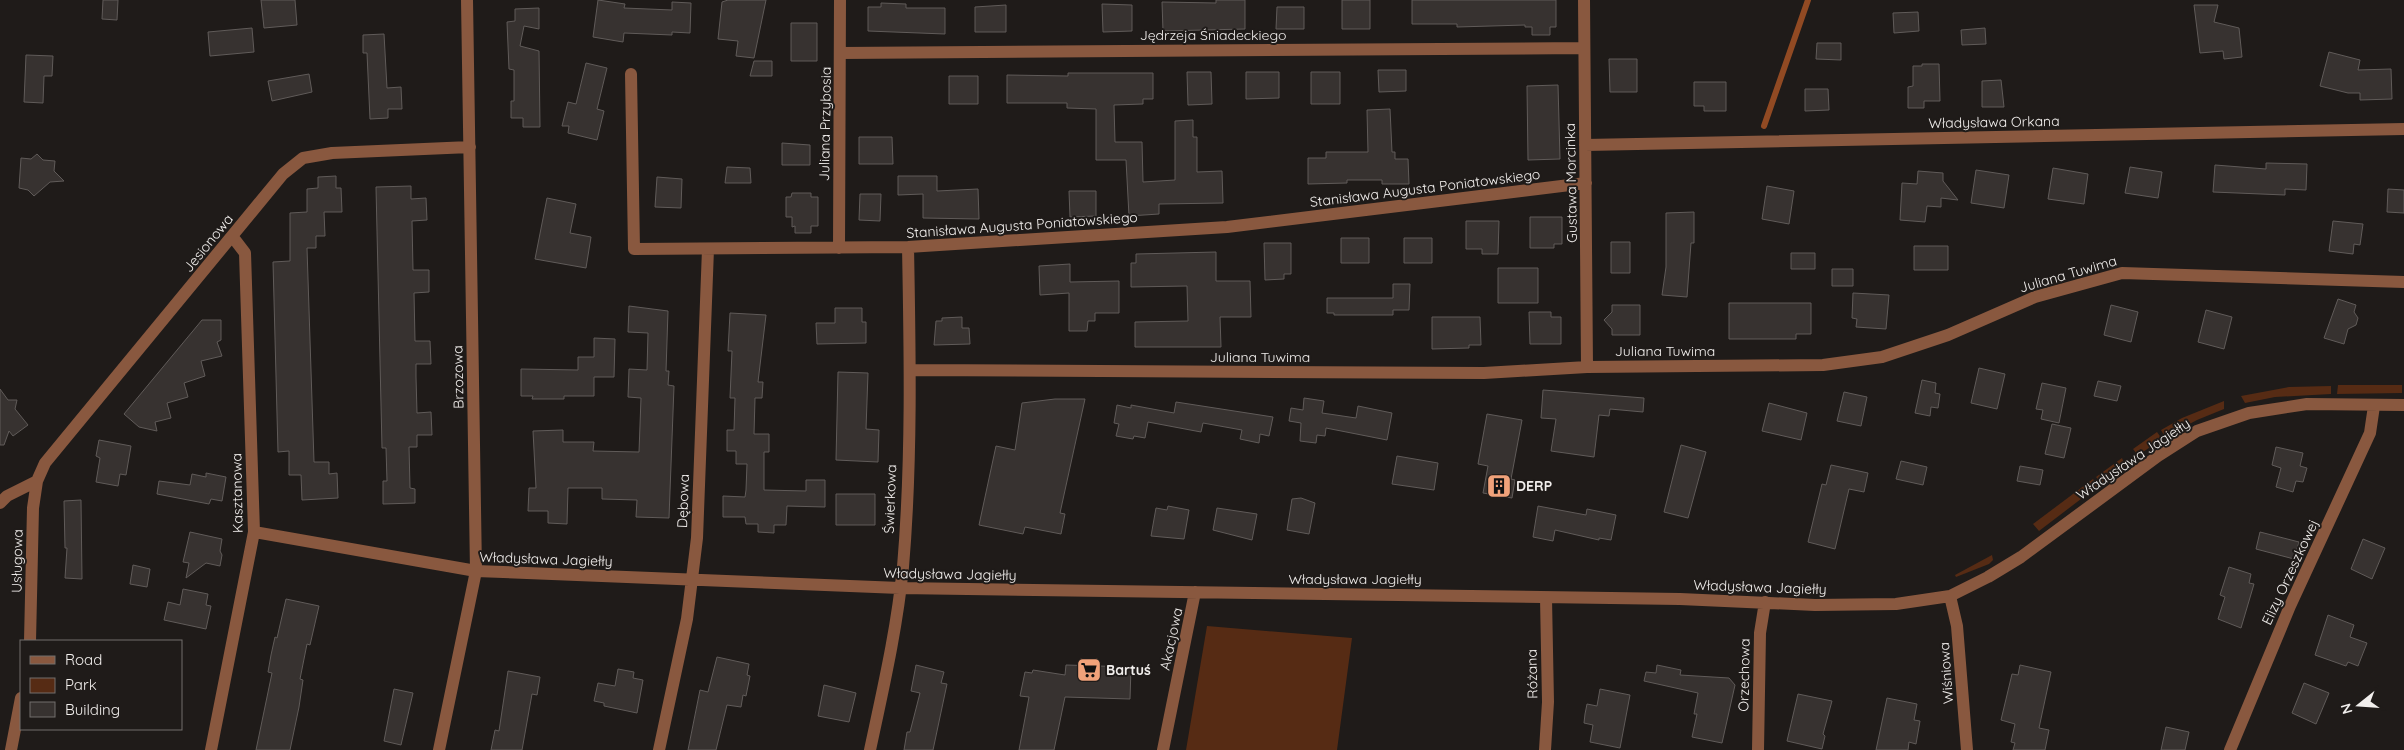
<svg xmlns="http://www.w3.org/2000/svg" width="2404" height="750" font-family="Quicksand,sans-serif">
	<rect width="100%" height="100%" fill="#1f1b19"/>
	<path fill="#562b14" d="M2338 385H2402V393L2337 394Z
		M2331 386V394L2275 397 2245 403 2241 396 2289 387Z
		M2224 401V409L2197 420 2165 437 2161 430 2182 418Z
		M2157 432 2162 439 2140 454H2137L2133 449Z
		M2122 458 2125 466 2101 483 2096 477Z
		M2093 479 2098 486 2039 531 2033 524Z
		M1992 555 1993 560 1989 564 1956 577 1955 575Z
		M1207 626 1352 638 1337 750H1186Z"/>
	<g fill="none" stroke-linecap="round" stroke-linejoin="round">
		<path stroke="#914a23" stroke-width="6" d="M1764 126 1808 0"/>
	</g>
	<path fill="#373230" stroke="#605b59" d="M103 0H118L117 20 102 19Z
		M261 0H295L297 25 264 28Z
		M598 0 625 4 624 8 672 10V2L691 3 690 33 672 32V35L624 33 623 42 593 37Z
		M728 0H766L754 58 736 56 738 41 718 39 722 2Z
		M1216 0H1245V29L1163 31 1162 2 1216 3Z
		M1342 0H1370V29H1342Z
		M1412 0H1556V27H1550V35H1532V27H1525V25L1457 27V24H1412Z
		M881 3 906 4V8H945V34L868 31V7H881Z
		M1102 4 1132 5V31L1103 32Z
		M1006 5V32H975V7Z
		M2194 5H2218L2214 22 2239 28 2242 57 2224 59 2223 51 2200 53Z
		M1277 7H1304V29H1276Z
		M539 8V29L524 26 520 46 539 51 540 127H523V118H511V101H514V70L509 69 507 22 515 21V9Z
		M1918 12 1919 31 1894 33 1893 13Z
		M791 23H817V61H791Z
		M252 28 254 52 210 56 208 32Z
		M1985 28 1986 44 1962 45 1961 30Z
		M384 34 387 88 401 87 402 109H388V118L370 119 367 53H363V35Z
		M1817 43H1841V60L1816 59Z
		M2329 52 2360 60 2358 70 2391 69 2392 99 2360 100V93H2348L2320 86Z
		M26 55 53 56 52 76H44L43 103 24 102Z
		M1609 59H1637V92H1610Z
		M754 61H772V76H750Z
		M586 63 607 68 597 109 604 111 597 140 568 133 569 126H562L568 102 576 104Z
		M1922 64H1939L1940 101H1924V108H1908V87L1913 86V66H1922Z
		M1378 70H1406V91L1379 92Z
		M1187 72H1211L1212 104 1188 105Z
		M1246 72H1279V98L1246 99Z
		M1311 72H1340V104H1311Z
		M1068 73H1153V99H1143V104L1114 105 1115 142H1142L1143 182 1175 180V121L1193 120V137H1197V172L1222 171 1223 203 1159 204V214L1129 216 1126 160H1096V109L1067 108V103H1007V75L1068 76Z
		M309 74 312 92 272 101 268 81Z
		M949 76H978V104H949Z
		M2001 80 2004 107H1982V81Z
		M1694 82H1726V111H1704V106H1694Z
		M1558 85 1560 159 1528 160 1527 86Z
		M1805 89H1828L1829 110 1805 111Z
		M1390 109 1392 152H1395V159H1408L1409 184H1382V180H1347V183L1308 184V158H1326V152H1368L1367 110Z
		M859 137H892L893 164H859Z
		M782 143 810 145V165H782Z
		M37 154 43 160 55 161 54 171 64 181 50 182 34 196 28 190 19 188 21 158 31 159Z
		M2266 163 2307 164 2306 190 2285 189V195L2213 192 2215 165 2266 169Z
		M727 167 750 168 751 183H725Z
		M2130 167 2162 172 2158 198 2125 193Z
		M2053 168 2088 174 2084 204 2048 199Z
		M1976 170 2009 175 2004 208 1971 203Z
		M1918 171 1943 173V181L1958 200 1941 198V207L1927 206 1925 222 1900 220 1902 183 1917 184Z
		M336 176V188H341L342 212H324L325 236H316V248H307L314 462H329V474L337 473 338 498 302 500 301 475H289V451L278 452 273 262 290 261V213L307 212V189L318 188V177Z
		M898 176H937V191L978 189 979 219 923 218V194L898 195Z
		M657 177 682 179 681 208 655 207Z
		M411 186V199L426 198 427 220 412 221 413 270H429V292L414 293 415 341H430L431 364H416V377L417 413 431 412 432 435H417V447H409L410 488 415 489V503L383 504V481H387L386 448H382L376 187Z
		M1767 186 1794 191 1789 224 1762 219Z
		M2388 189 2404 190V213L2387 212Z
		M1069 191H1096V216L1070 217Z
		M792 193H811V197H818V226H811V233H795V226L792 227V217H786V197H791Z
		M860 194H881L880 221 859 220Z
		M547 198 576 204 570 233 591 237 586 268 535 259Z
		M1694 212V243H1691L1687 297 1662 295 1666 267V213Z
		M1530 217H1562V244H1554V248H1530Z
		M1466 221H1499L1498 254H1482V249H1466Z
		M2333 221 2363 224 2360 245 2354 244 2353 254 2329 251Z
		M1341 238H1369V263H1341Z
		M1404 238H1432V263H1404Z
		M1611 242H1630V273H1611Z
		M1264 243H1291V274H1284V279L1265 280Z
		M1914 246H1948V270H1914Z
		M1216 252V281H1250L1251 317H1220L1221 347H1135V322L1188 321 1187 286 1131 287V263H1136V254Z
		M1791 253H1815V269H1791Z
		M1070 264V282L1119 281V313H1095V321H1088L1087 331H1069V293L1040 295 1039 266Z
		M1498 268H1538V303H1498Z
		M1832 269H1853V286H1832Z
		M1393 284H1410L1409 310H1393V315H1334V313H1327V298H1393Z
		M1853 293 1889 295 1886 329 1856 327 1857 319 1852 318Z
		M2338 299 2356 305 2354 312 2358 318 2356 325 2348 329 2344 344 2324 338Z
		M1729 303H1811V334H1796V339H1729Z
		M1612 305H1640V335H1612V329L1604 320 1612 312Z
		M2111 305 2138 312 2131 342 2104 335Z
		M629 306 668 311 666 371H669L668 385 674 386 669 518 636 517 637 500 602 499V488H568L567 524 548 523V511H528L529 488H536L533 431 563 430V442H594L593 451 639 452 641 398 628 397 629 369 647 370 648 333 628 332Z
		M835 308H862V322H866V343L817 344 816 323H835Z
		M2206 310 2232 317 2224 349 2198 342Z
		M1529 312H1551V317H1561V344H1530Z
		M730 313 766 315 758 382H763L762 398H755L754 434H769V452H764V490L806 491V480H825V507L787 506 786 525H774V533L758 532V524H746L745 517H723V496L745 497 746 490 747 464H736V451H727V430H734L735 398H730L732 351H728Z
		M962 317V328H969L970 344 934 345 936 321H942V318Z
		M1432 317H1480L1481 345H1469V348L1432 349Z
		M202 320H221V340L217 342 222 356 201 361 205 376 184 383 188 397 167 403 171 418 155 422 157 431 139 427 124 414Z
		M594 338 615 339 614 377H594V396H564V399H532L533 396H521V369L578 370V357H594Z
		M1979 368 2005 374 1997 409 1971 403Z
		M838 372 868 373 866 429 879 430 878 462 836 460Z
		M1922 380 1936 383 1935 393 1940 394 1938 408 1931 407 1930 416 1915 413Z
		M2098 381 2121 386 2117 401 2094 396Z
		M2042 383 2066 388 2059 423 2041 419 2043 410 2036 409Z
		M0 389 8 400H17L15 409 28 425 13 436 9 431 4 445H0Z
		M1543 390 1644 398 1643 412 1610 409 1609 416 1599 415 1594 457 1551 451 1556 419 1541 418Z
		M1844 392 1867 397 1861 426 1837 421Z
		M1304 398 1324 401 1322 413 1356 418 1358 406 1392 413 1387 440 1326 428 1325 436 1317 435 1316 443 1300 441 1301 423 1289 421 1291 408 1303 410Z
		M1055 399H1085L1060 513 1065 514 1061 534 1025 527 1023 534 979 525 996 446 1015 450 1022 403Z
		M1176 402 1273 417 1269 436 1260 434 1259 443 1240 439 1242 430 1203 423 1201 432 1148 422 1145 438 1134 436 1133 439 1116 436 1119 424 1114 423 1117 405 1131 408V405L1174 413Z
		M1769 403 1807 413 1801 440 1762 431Z
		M1487 414 1522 420 1511 479 1515 480 1512 498 1483 493 1488 466 1478 464Z
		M2052 424 2071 428 2064 458 2045 454Z
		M99 440 131 446 126 475 120 474 118 486 96 482 100 458 96 456Z
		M1681 445 1706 452 1688 518 1664 512Z
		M2276 447 2303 453 2300 466 2307 468 2303 482 2296 481 2293 492 2276 487 2281 468 2272 465Z
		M1397 456 1438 463 1434 490 1392 484Z
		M1901 461 1927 467 1923 485 1896 479Z
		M1831 465 1868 473 1864 492 1849 489 1835 549 1808 542 1822 484 1826 485Z
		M2020 466 2043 470 2040 485 2017 481Z
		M206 473 226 477 222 501 211 499 209 504 157 494 159 481 190 485 192 474 206 477Z
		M836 494H875V525H836Z
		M1301 498 1315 503 1309 534 1287 530 1292 499Z
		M81 500 82 579 65 578 67 548H65L64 501Z
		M1168 506 1189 510 1184 539 1151 536 1156 508 1167 510Z
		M1538 506 1586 515 1587 509 1616 515 1611 540 1599 538V540L1555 530 1553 541 1533 537Z
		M1217 508 1257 514 1252 540 1213 530Z
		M190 532 222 539 220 551 222 555 220 566 206 563 186 578 189 563 183 562Z
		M2260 532 2299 542 2294 559 2256 549Z
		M2363 539 2385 548 2372 579 2351 569Z
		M133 565 150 569 147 587 130 584Z
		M2229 567 2251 574 2249 583 2254 584 2241 628 2218 619 2225 597 2220 595Z
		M183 589 208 594 206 605 211 606 206 629 164 620 168 602 180 605Z
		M286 599 319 606 310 645 307 644 300 679 303 680 299 707 290 750H256L272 673 268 672 271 655 275 637 277 638Z
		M2328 615 2354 625 2350 637 2367 643 2358 666 2348 662 2346 666 2315 655Z
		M717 657 749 664 747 675 750 676 746 696 743 695 741 707 727 705 716 750H688L700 690 708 692Z
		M916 665 944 672 941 683 947 684 933 750H904L907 732H910L920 693 911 691Z
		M1066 665 1131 667 1130 699 1065 697 1054 750H1019L1029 697 1020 696 1025 672 1032 673 1033 670 1065 675Z
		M1657 665 1681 670 1680 675 1729 678 1735 685 1722 743 1692 737 1697 714H1694L1698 693 1644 681 1646 672 1656 673Z
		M2020 665 2051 672 2039 728 2049 730 2045 750H2013L2015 743 2011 742 2015 724 2001 720 2012 674 2018 675Z
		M618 669 634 672 633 678 643 680 637 713 604 706V703L594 701 598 683 615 686Z
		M508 671 540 677 537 695 532 694 522 750H491L495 730 499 731Z
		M2304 683 2329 693 2316 724 2292 713Z
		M824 685 856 693 849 722 818 716Z
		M394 689 413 693 401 745 384 741Z
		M1600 689 1630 695 1620 748 1590 742 1593 725 1584 723 1585 714 1587 704 1597 706Z
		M1798 694 1832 701 1823 734 1825 736 1822 749 1787 741Z
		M1887 698 1917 704 1914 720 1920 721 1916 744 1909 742 1908 750H1876Z
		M2166 727 2189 732 2185 750H2161Z"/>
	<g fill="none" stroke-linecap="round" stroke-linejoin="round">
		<path stroke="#89583f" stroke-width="12" d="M1584 0 1587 367
			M841 53 1584 48
			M631 74 634 249 908 247 1227 227 1586 183
			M1585 145 2404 129
			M839 248 840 0
			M911 370 1484 373 1587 367 1823 365 1882 357 1948 335 2035 297 2122 273 2404 282
			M0 503 7 496 37 481
			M254 532 476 571 900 588 1680 599 1815 605 1896 604 1950 596 1988 577 2021 557 2158 456 2197 431 2249 413 2307 404 2404 405
			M1950 596 1957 626 1967 750
			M30 641 33 508 37 481 45 463 283 174 303 158 332 153 470 147
			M11 750 21 698
			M211 750 254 532 245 253 232 236
			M439 750 476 571 467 0
			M659 750 687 619 697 538 708 249
			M870 750C883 689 897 629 903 567 912 461 910 353 908 247
			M1163 750 1195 592
			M1545 750 1548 702 1546 598
			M1758 750 1760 633 1765 602
			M2230 750 2290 606 2370 433 2374 406"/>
	</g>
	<defs>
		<symbol id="building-square" viewBox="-11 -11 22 22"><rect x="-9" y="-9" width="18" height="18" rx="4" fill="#f0a27a" stroke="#1f1b19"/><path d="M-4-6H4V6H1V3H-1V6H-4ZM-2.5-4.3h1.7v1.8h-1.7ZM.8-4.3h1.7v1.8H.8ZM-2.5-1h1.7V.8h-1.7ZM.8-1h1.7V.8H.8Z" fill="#111"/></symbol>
		<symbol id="supermarket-square" viewBox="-11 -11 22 22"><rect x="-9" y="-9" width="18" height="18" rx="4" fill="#f0a27a" stroke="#1f1b19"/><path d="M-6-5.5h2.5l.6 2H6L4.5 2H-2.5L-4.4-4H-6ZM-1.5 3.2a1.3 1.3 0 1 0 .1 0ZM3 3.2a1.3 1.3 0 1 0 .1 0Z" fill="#111"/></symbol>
	</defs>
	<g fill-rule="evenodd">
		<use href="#building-square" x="1485" y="472" width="28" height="28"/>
		<use href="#supermarket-square" x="1075" y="656" width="28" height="28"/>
	</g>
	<g text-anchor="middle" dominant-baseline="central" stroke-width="4" stroke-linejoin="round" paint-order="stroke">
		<g font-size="14" fill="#f1eeec" stroke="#1f1b19">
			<text x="1213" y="35">Jędrzeja Śniadeckiego</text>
			<text transform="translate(1994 122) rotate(-1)">Władysława Orkana</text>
			<text transform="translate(825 124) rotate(-89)">Juliana Przybosia</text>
			<text transform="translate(1571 183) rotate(-91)">Gustawa Morcinka</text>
			<text transform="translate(1425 188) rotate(-7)">Stanisława Augusta Poniatowskiego</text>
			<text transform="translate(1022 225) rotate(-4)">Stanisława Augusta Poniatowskiego</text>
			<text transform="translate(208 243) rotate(-51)">Jesionowa</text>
			<text transform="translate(2068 274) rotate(-16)">Juliana Tuwima</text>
			<text x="1665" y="351">Juliana Tuwima</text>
			<text x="1260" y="357">Juliana Tuwima</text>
			<text transform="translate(458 377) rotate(-91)">Brzozowa</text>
			<text transform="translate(2133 459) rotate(-34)">Władysława Jagiełły</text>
			<text transform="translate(237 493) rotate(-91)">Kasztanowa</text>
			<text transform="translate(890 499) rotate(-88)">Świerkowa</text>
			<text transform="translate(683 501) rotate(-88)">Dębowa</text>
			<text transform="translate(546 559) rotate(2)">Władysława Jagiełły</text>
			<text transform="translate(17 561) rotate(-89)">Usługowa</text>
			<text transform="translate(2290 572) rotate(-65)">Elizy Orzeszkowej</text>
			<text transform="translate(950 574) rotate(1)">Władysława Jagiełły</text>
			<text x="1355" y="579">Władysława Jagiełły</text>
			<text transform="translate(1760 587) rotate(2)">Władysława Jagiełły</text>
			<text transform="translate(1171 639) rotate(-78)">Akacjowa</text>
			<text transform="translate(1946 673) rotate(-94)">Wiśniowa</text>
			<text transform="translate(1532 674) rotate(-91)">Różana</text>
			<text transform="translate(1744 675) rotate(-89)">Orzechowa</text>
		</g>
		<g font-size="14" font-weight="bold" fill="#f1eeec" stroke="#1f1b19" text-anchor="start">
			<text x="1516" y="486">DERP</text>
			<text x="1106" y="670">Bartuś</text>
		</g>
	</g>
	<rect x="20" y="640" width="162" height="90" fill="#1f1b19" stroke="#736f6d"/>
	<rect x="30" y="656" width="25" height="8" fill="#89583f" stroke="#736f6d"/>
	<text x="65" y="665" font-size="15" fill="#f1eeec">Road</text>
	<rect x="30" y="678" width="25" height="15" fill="#562b14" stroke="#736f6d"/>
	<text x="65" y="690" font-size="15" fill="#f1eeec">Park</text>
	<rect x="30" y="702" width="25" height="15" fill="#373230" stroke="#736f6d"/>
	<text x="65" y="715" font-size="15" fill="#f1eeec">Building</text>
	<g transform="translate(2359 705) rotate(253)" stroke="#1f1b19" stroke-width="4" paint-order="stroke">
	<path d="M0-4L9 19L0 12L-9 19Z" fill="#f1eeec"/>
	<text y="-8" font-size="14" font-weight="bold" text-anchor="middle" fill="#f1eeec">N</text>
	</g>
</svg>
